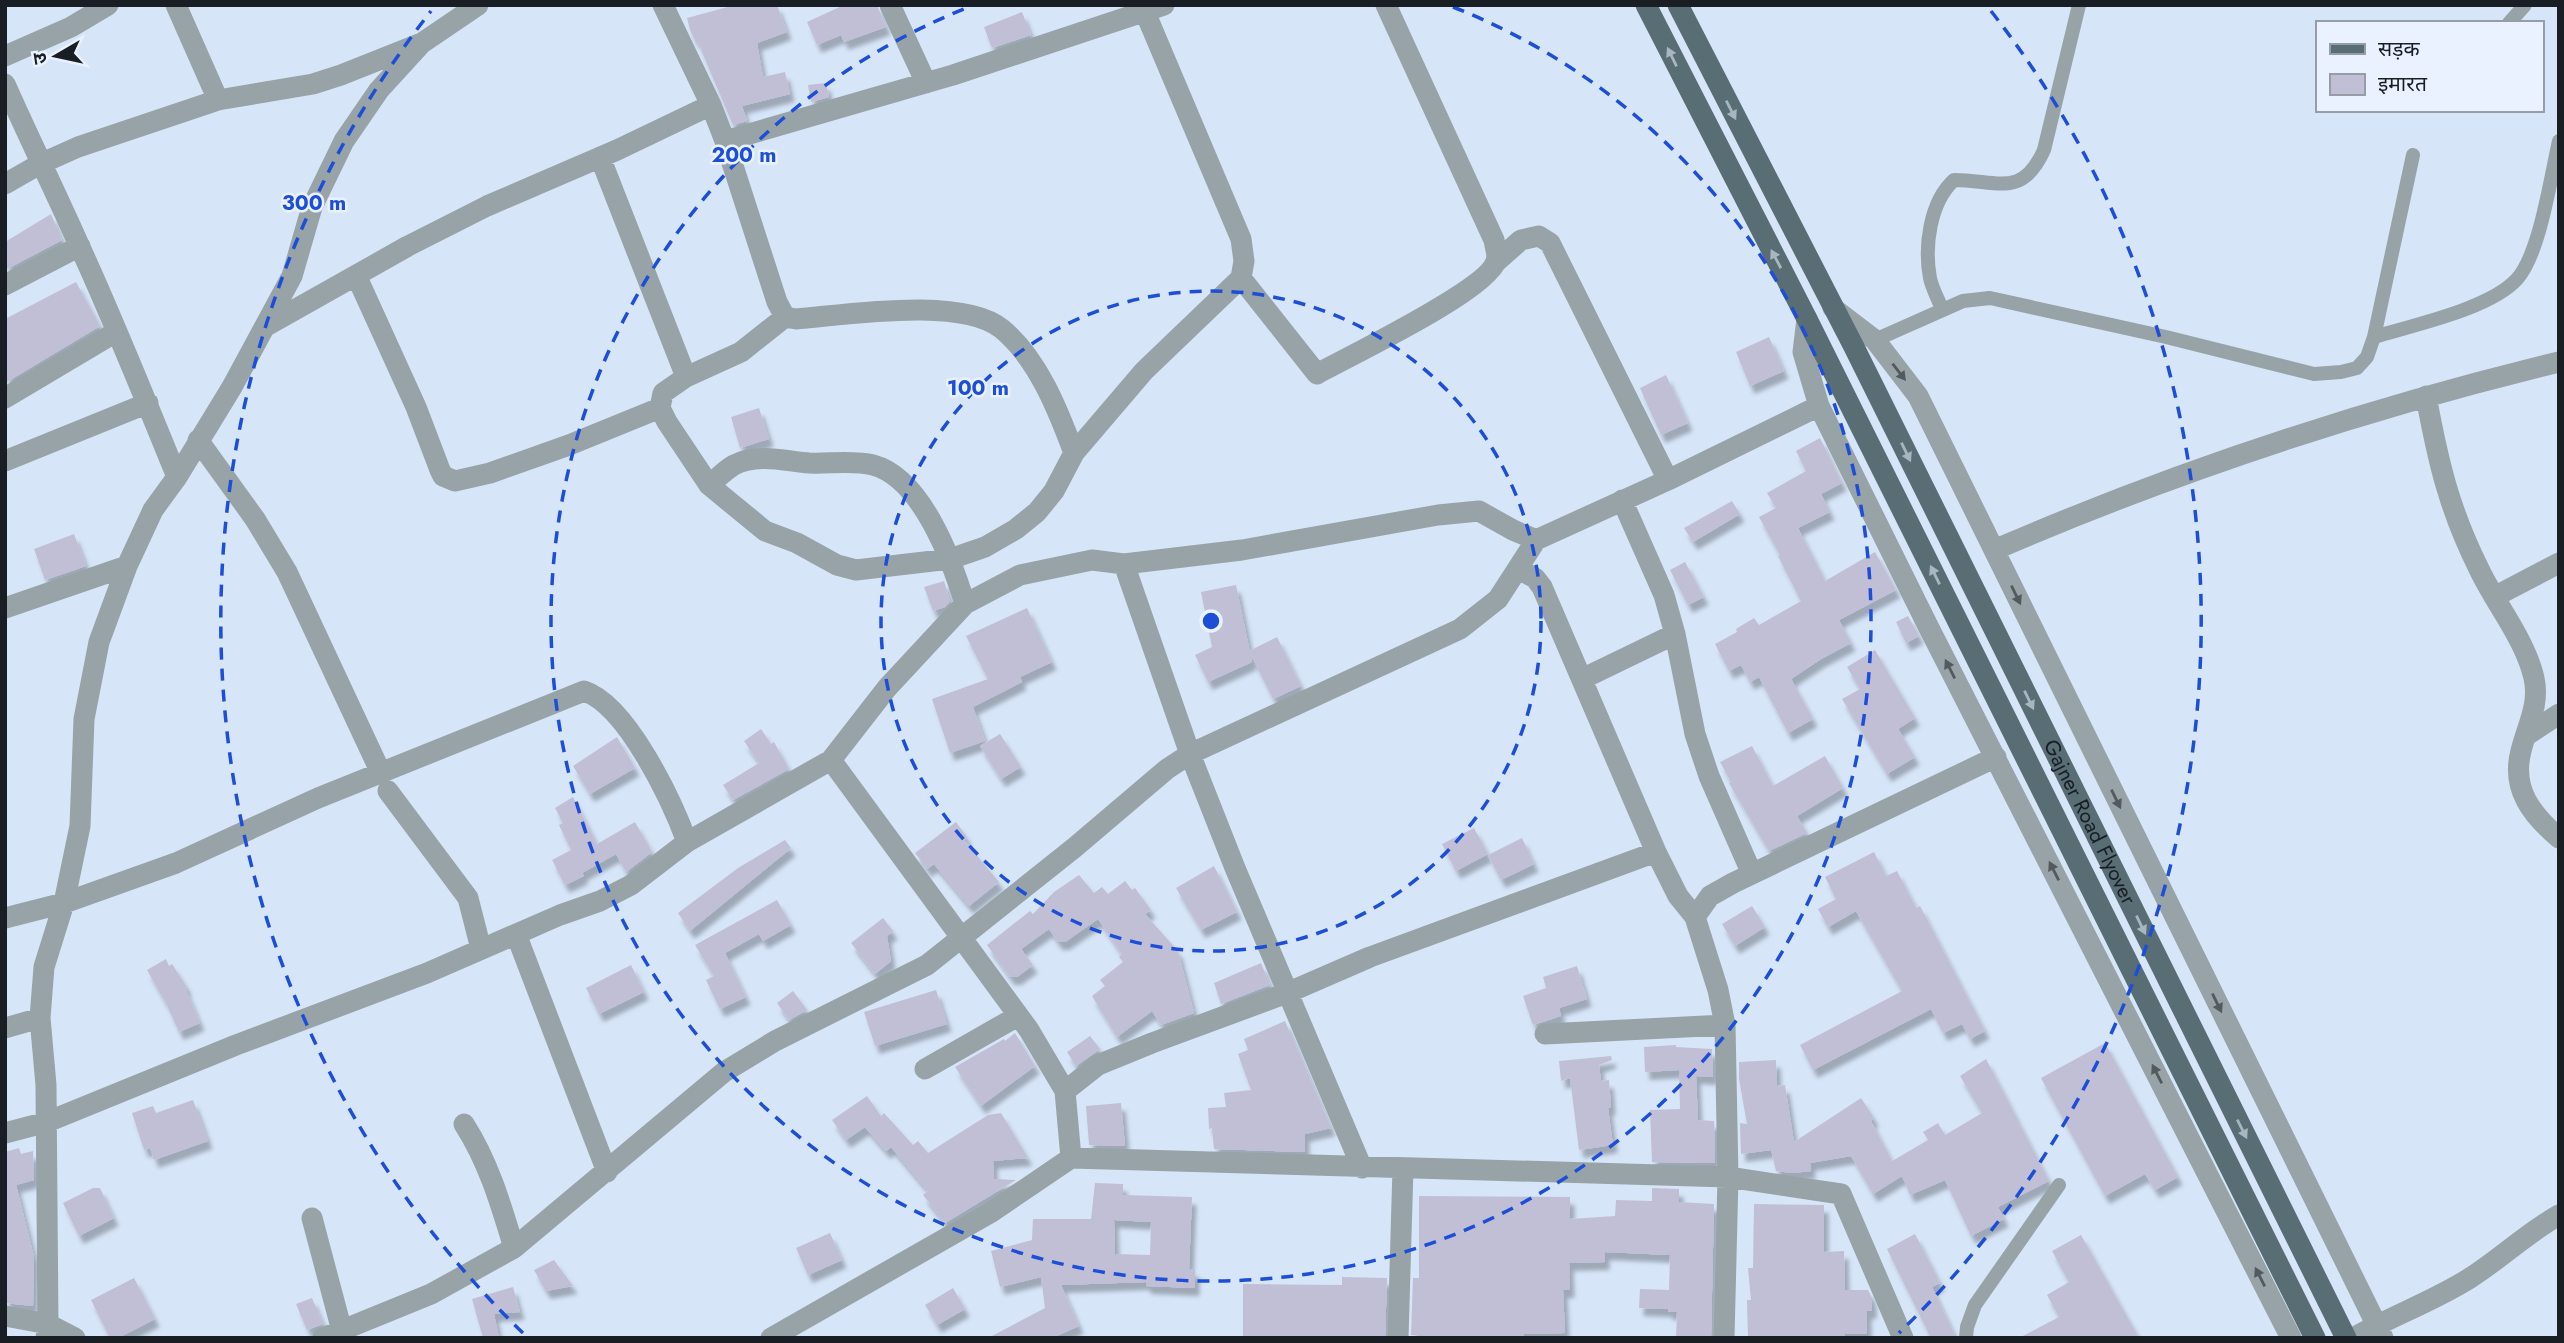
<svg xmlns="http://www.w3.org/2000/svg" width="2564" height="1343" font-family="Jost,'Noto Sans Devanagari',sans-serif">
	<defs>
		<filter id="shadow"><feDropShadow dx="4.5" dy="8" stdDeviation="2" flood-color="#0004"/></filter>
	</defs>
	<rect width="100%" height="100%" fill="#d7e5f9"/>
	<path fill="#c1bfd5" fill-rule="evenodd" filter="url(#shadow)" d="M735 5H777L787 32 757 43 763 77 785 72 790 94 742 106 747 121 733 125 697 40H695L690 30 687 18Z
		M844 5H877L886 27 844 42 841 35 817 45 807 22Z
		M1022 12 1031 35 992 48 984 27Z
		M826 83 829 97 811 102 808 85Z
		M51 214 62 240 5 270V242Z
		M76 282 100 326 5 383V319Z
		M1769 337 1784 371 1750 386 1736 352Z
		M1666 375 1688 423 1661 435 1640 388Z
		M759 408 769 439 740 448 731 417Z
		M1820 438 1842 483 1821 494 1830 512 1798 528 1825 581 1875 552 1896 590 1839 620 1851 643 1821 659 1791 679 1813 719 1788 733 1759 677 1750 682 1741 665 1729 671 1715 644 1737 632 1736 629 1754 618 1759 625 1801 601 1778 556 1780 555 1759 517 1776 508 1767 493 1806 471 1796 451Z
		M1732 501 1740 514 1693 542 1684 528Z
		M74 534 86 566 45 580 34 549Z
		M1685 562 1704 597 1688 605 1670 570Z
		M944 581 950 601 945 607 933 611 924 587Z
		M1236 585 1252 662 1208 682 1195 655 1212 647 1201 592Z
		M1027 608 1052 662 1020 677 1022 682 973 707 985 741 950 753 932 699 988 679 966 636Z
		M1908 616 1919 636 1906 643 1896 622Z
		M1277 637 1301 686 1273 699 1249 651Z
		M1875 650 1915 718 1898 729 1915 757 1887 774 1842 699 1860 689 1847 667Z
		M761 729 771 744 774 742 789 769 733 800 723 785 759 763 744 741Z
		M1000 734 1021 767 1001 779 980 746Z
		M617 737 635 768 590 794 573 766Z
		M1752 746 1773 786 1825 756 1843 788 1797 816 1807 833 1769 851 1729 783 1731 782 1720 762Z
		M573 797 597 844 635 822 652 852 626 872 616 854 582 873 584 876 565 885 552 860 571 850 559 825 563 823 555 808Z
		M956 822 967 837 964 840 999 882 969 906 934 864 927 869 915 853Z
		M1474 828 1488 854 1456 871 1442 844Z
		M1522 838 1534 864 1501 880 1488 855Z
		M785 840 791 848 690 931 678 913 738 868Z
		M1874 852 1886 876 1897 871 1916 908 1920 906 1985 1031 1970 1039 1962 1024 1943 1033 1931 1009 1813 1070 1800 1045 1902 991 1856 911 1828 927 1818 909 1836 899 1825 877Z
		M1214 866 1237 912 1201 930 1176 888Z
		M1079 875 1094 893 1102 887 1108 894 1125 881 1132 890 1135 888 1151 910 1145 914 1178 951 1194 1013 1161 1025 1152 1011 1117 1037 1092 996 1105 986 1100 980 1123 962 1119 957 1122 954 1098 919 1065 942H1058L1049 929 1021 949 1033 965 1017 977H1010L987 945 1030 911 1033 914 1054 892Z
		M777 900 791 925 763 941 759 934 725 953 746 997 720 1009 706 980 714 976 695 945Z
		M1752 906 1765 927 1735 946 1722 924Z
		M883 918 893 931 887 936 891 961 875 974 851 943Z
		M166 959 169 966 172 964 187 987 185 988 200 1023 179 1032 167 1005 147 970Z
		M1261 963 1270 985 1221 1004 1214 983Z
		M631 965 644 992 599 1014 586 988Z
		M1577 966 1587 999 1559 1008 1561 1016 1533 1025 1523 996 1546 988 1543 977Z
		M936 990 947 1024 875 1046 864 1012Z
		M793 991 807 1010 789 1020 777 1003Z
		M1285 1021 1331 1128 1305 1134V1152L1214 1149 1212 1128 1209 1129 1208 1108 1226 1107 1224 1093 1251 1090 1238 1054 1248 1050 1244 1039Z
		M1015 1033 1035 1066 981 1106 955 1067 1004 1039 1005 1041Z
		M1090 1036 1100 1049 1076 1066 1067 1052Z
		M2105 1043 2178 1177 2155 1190 2145 1174 2105 1196 2041 1078Z
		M1676 1045V1047L1712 1049 1713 1077 1696 1076 1698 1120 1714 1121 1715 1163 1652 1162 1650 1110 1680 1109 1679 1070 1645 1072 1644 1047Z
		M1611 1056 1612 1060 1599 1065 1601 1081 1609 1080 1611 1107 1608 1108 1613 1145 1579 1150 1570 1078 1561 1081 1559 1061Z
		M1986 1059 2049 1181 1998 1207 2004 1219 1971 1236 1945 1180 1910 1195 1902 1176 1873 1194 1851 1156 1810 1163 1811 1171 1792 1173 1776 1171 1771 1150 1741 1154 1740 1123 1747 1124 1739 1079V1062L1776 1060 1777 1086 1785 1085 1794 1142 1861 1098 1874 1118 1871 1121 1892 1161 1928 1140 1923 1132 1938 1123 1945 1135 1982 1113 1960 1076Z
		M867 1096 881 1116 884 1113 913 1145 918 1141 928 1153 988 1115 1001 1113 1028 1158 993 1161 994 1179 1016 1180 945 1223 923 1195 928 1191 891 1147 886 1151 865 1127 846 1140 832 1120Z
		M193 1100 208 1141 154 1160 150 1148 144 1150 132 1113 153 1106 156 1113Z
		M1121 1103 1125 1146 1089 1145 1086 1106Z
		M19 1148 21 1154 33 1151 34 1180 16 1185 34 1257 33 1306 5 1303V1152Z
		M1095 1183 1123 1184V1195L1192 1197 1189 1270 1195 1269V1288L1146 1286V1282L1061 1285 1079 1326 1052 1338H988L1045 1308 1041 1277 1000 1287 991 1251 1032 1240 1033 1219H1091ZM1114 1220 1151 1222 1150 1255 1115 1254Z
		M93 1188H100L114 1218 79 1236 63 1203Z
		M1652 1188 1679 1189V1202L1714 1204 1711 1338H1676L1677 1312H1668V1309L1639 1308 1640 1289 1669 1290 1670 1255 1605 1252V1262L1569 1263 1570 1290H1563L1565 1333 1524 1334V1338L1411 1335 1413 1278H1419V1196L1570 1197V1219L1615 1216 1616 1200 1652 1201Z
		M1754 1204 1824 1205V1252L1844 1251 1845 1290H1868L1872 1298V1311H1867V1334H1845V1338H1748L1747 1300H1751L1748 1268H1753Z
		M830 1233 842 1260 808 1275 796 1248Z
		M1915 1234 1940 1283 1932 1287 1956 1338H1931L1887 1249Z
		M2081 1235 2139 1338H2019L2059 1317 2047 1295 2069 1282 2052 1251Z
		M554 1260 573 1286 546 1291 534 1270Z
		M1342 1277 1387 1278 1385 1338H1243V1284L1342 1285Z
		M134 1278 155 1319 118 1338H110L91 1300Z
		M513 1287 520 1312 494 1314 499 1338H483L472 1299Z
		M953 1288 965 1309 937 1325 925 1305Z
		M312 1298 323 1324 307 1330 296 1304Z"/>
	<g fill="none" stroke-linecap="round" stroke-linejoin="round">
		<path stroke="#98a3a7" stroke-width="14" d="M2509 23 2525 5
			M1942 309C1938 299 1932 288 1930 278 1924 246 1930 202 1954 180 1997 180 2022 199 2044 150L2079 5
			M2374 337C2413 325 2490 309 2517 279 2540 254 2551 175 2559 141
			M1875 340 1963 301 1990 298 2166 337 2314 374 2341 372 2357 368 2367 357 2374 337 2413 155
			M1966 1338 1967 1327 1975 1305 2059 1185"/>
		<path stroke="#98a3a7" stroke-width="21" d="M176 5 218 100
			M663 5 711 105 725 141 777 302 785 317 796 319C846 315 962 296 1002 329 1038 359 1058 410 1074 453
			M890 5 926 83
			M5 56 71 27 108 5
			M5 84C29 138 55 191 79 245 114 321 145 399 177 477
			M725 141 953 75 1164 5
			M600 157 686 377
			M5 184 40 164 78 147 218 100 313 84 341 75 419 44
			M1497 261 1521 240 1539 236 1550 243 1668 480
			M356 275 416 407 440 470 443 476 455 481 490 473 569 445 660 408
			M1241 278 1317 374C1349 356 1488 290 1496 261 1498 256 1495 246 1494 240L1386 5
			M5 285 80 246
			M1833 308 1875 340 1918 396 2383 1338
			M785 317 741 352 686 377 663 393 660 408 667 422 709 485 765 531 797 543 837 565 856 570 950 559 985 547 1016 529 1037 512 1054 491 1074 453 1144 371 1241 278 1244 261 1241 239 1145 12
			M1807 319 1803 352 1819 406 1928 626 2291 1338
			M266 326 408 246 487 206 617 150 711 105
			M2426 396C2438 461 2449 509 2479 569 2496 605 2525 639 2534 678 2540 705 2527 726 2521 751 2511 789 2532 815 2559 838
			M5 398 116 332
			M198 440 255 519 287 572 381 773
			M5 461 148 403
			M709 485C717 479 725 470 734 465 757 453 785 461 809 463 829 464 853 460 873 465 922 478 952 561 965 604
			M1622 500 1664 595 1675 634 1695 734 1709 776 1752 874
			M1994 550C2177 471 2365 409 2559 362
			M1124 564 1190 754 1235 868 1362 1168
			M1518 569 1535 578 1542 587 1656 852 1678 896 1695 917
			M2494 597 2559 563
			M5 608 127 566
			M1582 679 1675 634
			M2527 735 2559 714
			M831 760 1029 1030 1065 1091 1071 1158
			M388 791 468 898 481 949
			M5 918 64 903 176 863 318 798 584 691C627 705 672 801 687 842
			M516 934 607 1172
			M5 1028 40 1018
			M1545 1034 1725 1025
			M925 1069 1018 1016
			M1065 1091 1098 1065 1152 1043 1287 993 1370 957 1656 852
			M464 1124C489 1163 501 1205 514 1248
			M5 1133 47 1122 236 1045 427 973 560 915 600 901 631 885 687 842 831 760 887 688 965 604 1020 575 1092 560 1124 564 1242 550 1438 515 1479 511 1513 530 1536 540 1668 480 1819 406
			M312 1218 342 1331
			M5 1316 48 1324 75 1338
			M46 1338 48 1324 46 1085 40 1018 44 967 64 903 80 826 84 719 99 642 127 566 153 510 177 477 232 387 292 276 312 207 344 141 379 90 422 43 478 5
			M323 1338 431 1294 514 1248 724 1072 775 1041 927 965 1074 848 1167 769 1190 754 1460 629 1498 599 1536 540
			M771 1338 990 1213 1071 1158 1728 1177 1841 1194 1903 1338
			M1398 1338 1403 1168
			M1724 1338 1728 1177 1725 1025 1718 990 1695 917 1710 896 1733 883 1996 757
			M2353 1338C2391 1316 2432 1302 2470 1278 2500 1259 2527 1233 2559 1215"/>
		<g stroke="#596d75" stroke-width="21">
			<path d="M1646 5 1807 319 2315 1338"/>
			<path id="s1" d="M1678 5 1854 347 2346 1338"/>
		</g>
	</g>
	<defs><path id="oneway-solid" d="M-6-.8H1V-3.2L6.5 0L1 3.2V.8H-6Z" transform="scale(1.75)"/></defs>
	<g fill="#a8b6c0">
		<use href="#oneway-solid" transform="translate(1672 57) rotate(-116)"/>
		<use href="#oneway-solid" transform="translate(1731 110) rotate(63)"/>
		<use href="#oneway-solid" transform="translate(1776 259) rotate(-118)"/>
		<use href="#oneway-solid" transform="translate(1906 452) rotate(64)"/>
		<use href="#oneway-solid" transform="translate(1935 575) rotate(-116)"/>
		<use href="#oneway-solid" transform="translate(2029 700) rotate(64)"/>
		<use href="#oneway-solid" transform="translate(2141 925) rotate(64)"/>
		<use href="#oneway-solid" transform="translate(2242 1129) rotate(63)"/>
	</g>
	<g fill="#525a60">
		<use href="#oneway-solid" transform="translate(1899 372) rotate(52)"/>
		<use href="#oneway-solid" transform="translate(2016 595) rotate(64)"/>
		<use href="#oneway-solid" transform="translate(1950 669) rotate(-117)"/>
		<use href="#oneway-solid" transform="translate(2116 799) rotate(64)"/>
		<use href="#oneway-solid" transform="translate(2054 871) rotate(-117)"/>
		<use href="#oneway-solid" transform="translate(2217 1003) rotate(64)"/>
		<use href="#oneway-solid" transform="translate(2157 1074) rotate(-117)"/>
		<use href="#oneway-solid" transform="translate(2260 1277) rotate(-117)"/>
	</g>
	<g fill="none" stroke="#1d4ed8" stroke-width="3.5" stroke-dasharray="12 9">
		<circle cx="1211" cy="621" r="330"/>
		<path d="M1453 7A660 660 0 1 1 969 7"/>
		<path d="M523 1333A990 990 0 0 1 431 11M1991 11A990 990 0 0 1 1899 1333"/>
	</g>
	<g text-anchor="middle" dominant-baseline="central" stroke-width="5" stroke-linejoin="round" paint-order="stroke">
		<g font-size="21" fill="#191e25" stroke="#e9f2fe">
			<text stroke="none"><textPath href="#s1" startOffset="915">Gajner Road Flyover</textPath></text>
		</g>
	</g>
	<circle cx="1211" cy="621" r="10" fill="#1d4ed8" stroke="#e9f2fe" stroke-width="3.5"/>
	<g font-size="21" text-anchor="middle" font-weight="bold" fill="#1d4ed8" stroke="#e9f2fe" stroke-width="5" stroke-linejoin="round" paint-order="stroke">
		<text x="744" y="162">200 m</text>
		<text x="314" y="210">300 m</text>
		<text x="978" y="395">100 m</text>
	</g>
	<rect width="2564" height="1343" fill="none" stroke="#191e25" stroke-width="14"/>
	<rect x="2316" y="21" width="228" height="91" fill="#e9f2fe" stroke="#969da7" stroke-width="2"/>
	<rect x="2330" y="44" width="35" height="10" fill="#596d75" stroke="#969da7" stroke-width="2"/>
	<text x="2378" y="56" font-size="21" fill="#191e25">सड़क</text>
	<rect x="2330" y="74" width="35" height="21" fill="#c1bfd5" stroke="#969da7" stroke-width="2"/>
	<text x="2378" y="91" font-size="21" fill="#191e25">इमारत</text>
	<g transform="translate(56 56) rotate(261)" stroke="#e9f2fe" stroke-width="5" paint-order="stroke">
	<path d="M0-5L12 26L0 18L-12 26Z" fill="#191e25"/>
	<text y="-10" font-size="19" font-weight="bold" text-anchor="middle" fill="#191e25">उ</text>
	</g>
</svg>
